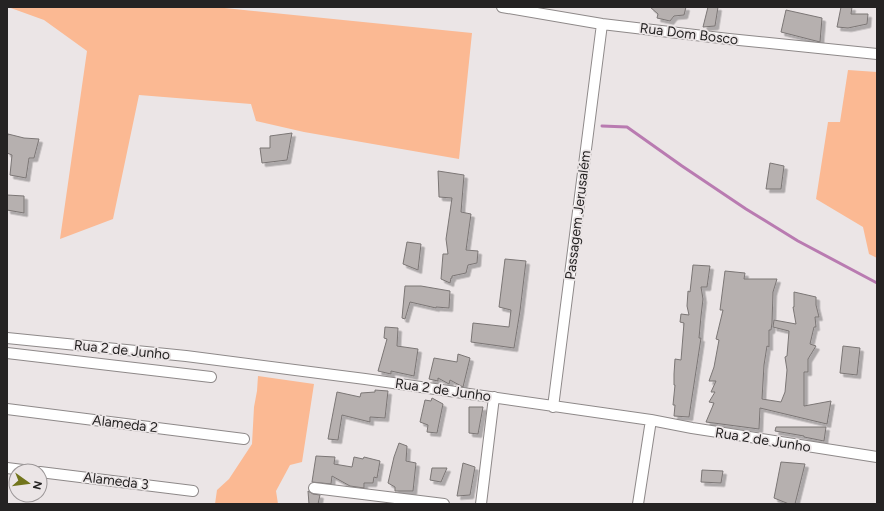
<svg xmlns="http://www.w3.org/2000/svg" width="884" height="511" font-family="Figtree,sans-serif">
	<defs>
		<filter id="shadow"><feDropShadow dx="3.5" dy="3.5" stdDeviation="0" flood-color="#0004"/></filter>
	</defs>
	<rect width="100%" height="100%" fill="#ebe5e6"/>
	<path fill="#fbb993" d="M8 7H215L472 33 459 159 304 132 256 121 251 104 139 95 113 219 60 239 87 51 44 20Z
		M848 70 877 72V258L869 254 863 227 816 199 828 122H840Z
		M258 376 314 384 302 462 290 465 276 491 278 504H215L217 490 229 479 252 444 254 407 257 391Z"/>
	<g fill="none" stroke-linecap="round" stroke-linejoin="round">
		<path stroke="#b97bb1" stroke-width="3" d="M602 126 627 127 682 166 746 209 798 241 877 283"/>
	</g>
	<path fill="#b6b0af" stroke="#7b7675" filter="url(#shadow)" d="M650 7H686L684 15 674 16 670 21 657 18 658 14Z
		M708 7H718L715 26 703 27Z
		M841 7H852L851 14H868L867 24 848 28 837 27Z
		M786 10 822 18 820 42 781 32Z
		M292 133 287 160 262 163 260 148H270V136Z
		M8 134 24 138 39 139 34 158H29L26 178 10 175 12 155 7 153V139Z
		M770 163 784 166 781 189H766Z
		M438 171 464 175 461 212 471 214 466 250 478 251 477 263 468 265 466 273 452 276V278H451L450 283 441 279 443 254H448L446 239 452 198 439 197Z
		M7 195 24 196V213L7 210Z
		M407 242 421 244 418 270 403 264Z
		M505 259 526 261 520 311 514 348 471 342 473 323 509 327 511 310 499 307Z
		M693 265 710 266 707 287H701L703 299 701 316 699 338H701L689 417 674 416 675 405H673L675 385H674V374L675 359 681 360 684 323 680 322 681 314 689 315 687 306 688 291 690 292Z
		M725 271 745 273 744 279H777L773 292 772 323 771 330H769V347L767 346 764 365 762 399 781 402 785 392 787 370 785 357 787 356 789 331 773 327 774 320 796 324 793 307H794V292L816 297V305L819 317H815L816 327H814L810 344 816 346 808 359V372H804V406L831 401 827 424 760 408 759 429 706 422 714 403 709 402 715 392H711L716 381H709L714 367 719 340 716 339 723 310H720Z
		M405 286H421L450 291 449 308 436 307V308L410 302 405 319 402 318Z
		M385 327 398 328 397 346 418 349 414 376 391 371V374L378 371 387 339 384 338Z
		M843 346 860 348 857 375 840 373Z
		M458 354 470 358 463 387 450 380 449 384 438 378V381L429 379 434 358 457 362Z
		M375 390 388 391 385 418 370 417V422L342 415 338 440 328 439 337 392 360 397 361 393 375 392Z
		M432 398 443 404 437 433 427 432 428 425 420 422 425 400 431 401Z
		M469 407H483L478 434 469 433Z
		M776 427H826L824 441 804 437V436L775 431Z
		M399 443 407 446 406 461 416 463 413 491H395V487L388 483 394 457Z
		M316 456 335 457 334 464 352 467 354 457 363 459 364 457 380 461 377 478 374 477 373 483H364V488L350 486 332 476 331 484 312 482Z
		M781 462 805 464 795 504H789L774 498Z
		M463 463 475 467 470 495 457 496Z
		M432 468H447L441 482 430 480Z
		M702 470 723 471 721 483 701 482Z
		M308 491 313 494 320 495 318 504H309Z"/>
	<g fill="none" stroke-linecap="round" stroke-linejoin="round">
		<defs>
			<path id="minor" d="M502 7 602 24 729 39 877 54
				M7 338 186 356 365 379 651 420 692 428 877 457
				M7 353 211 377
				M553 407 602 24
				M7 409 244 439
				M7 468 31 471
				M40 472 193 491
				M314 488 444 504
				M481 504 494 397
				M638 504 651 420"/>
		</defs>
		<use href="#minor" stroke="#8e8989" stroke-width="12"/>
		<use href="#minor" stroke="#fff" stroke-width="10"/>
	</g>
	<g text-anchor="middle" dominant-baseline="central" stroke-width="3.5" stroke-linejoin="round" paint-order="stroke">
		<g font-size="14" fill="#252323" stroke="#ebe5e6">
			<text transform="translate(689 34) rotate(7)">Rua Dom Bosco</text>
			<text transform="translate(578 215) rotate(-83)">Passagem Jerusalém</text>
			<text transform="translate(122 350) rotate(6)">Rua 2 de Junho</text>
			<text transform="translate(443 390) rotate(8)">Rua 2 de Junho</text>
			<text transform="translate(125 424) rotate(7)">Alameda 2</text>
			<text transform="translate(763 440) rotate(9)">Rua 2 de Junho</text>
			<text transform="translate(116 481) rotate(7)">Alameda 3</text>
		</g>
	</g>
	<rect width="884" height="511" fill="none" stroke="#252323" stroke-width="16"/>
	<g transform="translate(28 483) rotate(104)"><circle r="19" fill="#ebe5e6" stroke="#9c9798"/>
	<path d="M0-3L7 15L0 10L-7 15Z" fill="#72751c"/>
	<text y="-6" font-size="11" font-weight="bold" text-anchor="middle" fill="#252323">N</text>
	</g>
</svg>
